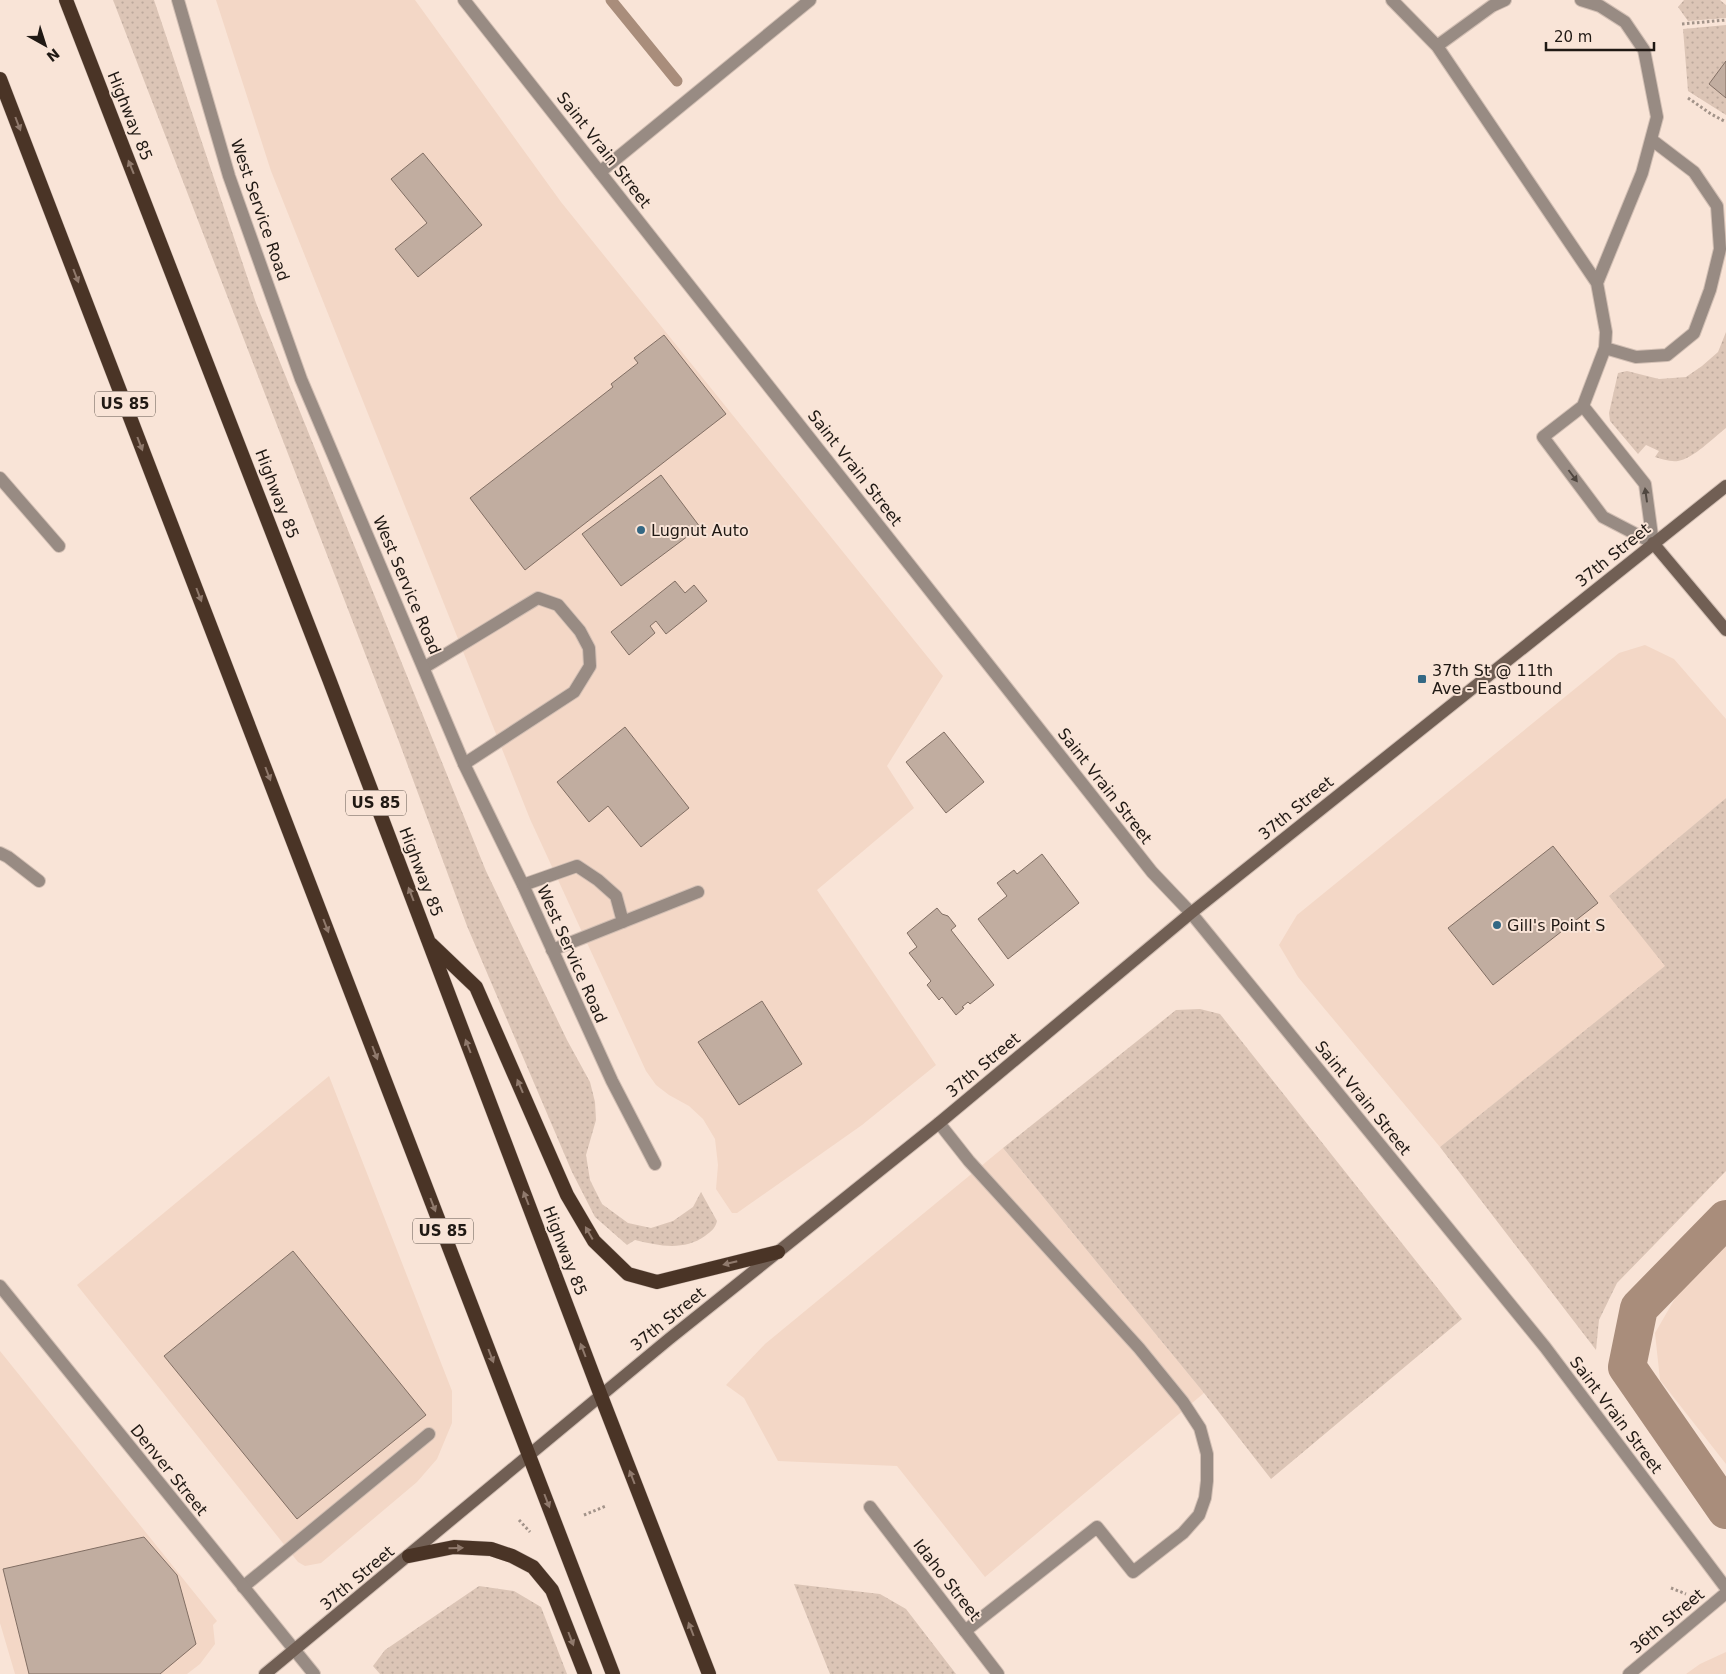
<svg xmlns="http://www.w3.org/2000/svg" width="1726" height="1674" font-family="'DejaVu Sans',sans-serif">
	<defs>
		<pattern id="grass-dots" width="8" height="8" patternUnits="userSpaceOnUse" patternTransform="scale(1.25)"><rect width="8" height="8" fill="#dcc5b6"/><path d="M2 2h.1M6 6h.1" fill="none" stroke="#bca99c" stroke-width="1.8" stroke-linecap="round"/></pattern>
	</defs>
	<rect width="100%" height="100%" fill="#f9e4d7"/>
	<path fill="#f3d7c6" d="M216 0H415L561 202 943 676 887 766 914 808 817 890 936 1065 862 1125 737 1213H732L716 1189 718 1165 715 1139 703 1119 689 1106 669 1095 656 1085 646 1071 530 819 271 171Z
		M1645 645 1674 659 1726 719V798L1610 896 1666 966 1440 1147 1298 977 1279 945 1297 915 1619 653Z
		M329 1076 452 1391V1423L437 1459 417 1482 321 1563 305 1566 298 1562 77 1285Z
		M1003 1148 1204 1393 985 1577 897 1466 778 1461 744 1398 726 1385 765 1344Z
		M1726 1246V1464L1660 1380 1655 1333 1677 1295Z
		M0 1351 217 1621 213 1625 215 1644 200 1664 187 1674H15L0 1623Z
		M1726 1652V1674H1686L1700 1664Z"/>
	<path fill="url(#grass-dots)" d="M113 0H154L256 303 486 871 567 1040 590 1082 595 1102 596 1120 586 1155 590 1180 602 1204 628 1223 651 1228 673 1221 693 1207 701 1192 717 1221C715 1229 711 1231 705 1236 684 1251 659 1246 635 1240L627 1245 595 1217 572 1172 467 926 398 739Z
		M1684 0H1720L1726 5V18L1688 21 1678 7Z
		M1726 25V61L1709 84 1726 98V115L1688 91 1683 29Z
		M1726 332V428C1713 438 1694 458 1678 461 1670 462 1662 459 1655 457L1659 451 1646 445 1638 454 1610 421 1609 413 1618 373 1627 371 1659 379 1686 377 1702 366 1718 352Z
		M1726 798V1171L1617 1283 1599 1320 1596 1350 1440 1147 1665 966 1609 896Z
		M1200 1009 1220 1014 1462 1319 1271 1479 1204 1393 1003 1148 1176 1010Z
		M794 1584 880 1594 906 1609 956 1674H830Z
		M479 1586 514 1591 541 1607 567 1674H380L373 1666 385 1650Z"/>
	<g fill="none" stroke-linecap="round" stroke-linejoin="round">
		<path stroke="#a98d7b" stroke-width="11" d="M611 0 677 81"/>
		<path stroke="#a98d7b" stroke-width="38" d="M1726 1219 1639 1308 1627 1367 1726 1510"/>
	</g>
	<path fill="#c1ada0" stroke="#816e63" d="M1726 61V98L1709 84Z
		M423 153 482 225 418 277 395 249 427 223 391 179Z
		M664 335 726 414 525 570 470 498 613 387 611 384 638 363 634 358Z
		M661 475 700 527 621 586 582 534Z
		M675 581 685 593 694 585 707 601 666 634 656 621 650 626 655 633 629 655 611 632Z
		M625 727 689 808 641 847 608 806 589 822 557 782Z
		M944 732 984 782 946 813 906 762Z
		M1553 846 1598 903 1493 985 1448 928Z
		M1042 854 1079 903 1008 959 978 919 1007 896 997 883 1014 870 1017 874Z
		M937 908 942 914 948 916 956 926 951 930 994 985 970 1004 968 1002 962 1007 964 1008 956 1015 942 997 939 1000 927 985 931 981 909 953 917 947 907 933Z
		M762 1001 802 1064 739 1105 698 1042Z
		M293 1251 426 1415 297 1519 164 1356Z
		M144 1537 177 1575 196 1644 160 1674H29L3 1569Z"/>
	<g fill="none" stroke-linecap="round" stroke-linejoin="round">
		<defs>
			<path id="service" d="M1392 0 1437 46 1597 283 1606 332 1605 348 1583 406 1543 437 1603 517 1653 543
				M1581 0 1600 6 1625 22 1644 50 1657 117 1642 173 1597 283
				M1437 46 1492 6 1505 0
				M600 172 810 0
				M1605 348 1636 357 1667 355 1694 333 1710 290 1720 249 1717 206 1694 172 1652 140
				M1583 406 1645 484 1653 543
				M0 478 59 546
				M425 667 538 598 558 605 580 631 589 648 590 666 574 692 464 764
				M0 853 8 857 39 881
				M523 885 577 866 598 880 616 896 623 922
				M552 950 698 892
				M939 1123 969 1161 1139 1348 1183 1402 1200 1428 1207 1454V1481L1205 1498 1199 1515 1183 1533 1133 1572 1097 1527 965 1631
				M243 1587 429 1434"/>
			<path id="minor" d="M178 0 229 176 301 379 464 764 523 885 612 1081 655 1164
				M464 0 1152 872 1191 913 1545 1347 1726 1588
				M0 1286 314 1674
				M870 1507 998 1674
				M1629 1674 1726 1593"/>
			<path id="secondary" d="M1653 543 1726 630
				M265 1674 669 1339 939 1123 1191 913 1726 486"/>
			<path id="trunk" d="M66 0 329 679 601 1396 709 1674
				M0 79 613 1674
				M431 944 476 987 567 1195 594 1241 628 1274 657 1282 778 1252
				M409 1556 454 1547 491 1549 512 1556 533 1567 552 1590 585 1674"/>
		</defs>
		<use href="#service" stroke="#d2bfb4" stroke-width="14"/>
		<use href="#minor" stroke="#d2bfb4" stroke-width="14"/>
		<use href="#secondary" stroke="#d2bfb4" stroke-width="14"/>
		<use href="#trunk" stroke="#d2bfb4" stroke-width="15"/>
		<path stroke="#a29389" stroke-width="3" stroke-dasharray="2.5 2.5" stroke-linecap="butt" d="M1682 24 1726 20
			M1688 98 1711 114 1726 122
			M584 1515 606 1506
			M519 1520 530 1532
			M1671 1588 1686 1594"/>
		<use href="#service" stroke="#988b83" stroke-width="12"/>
		<use href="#minor" stroke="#988b83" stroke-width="12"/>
		<use href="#secondary" stroke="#715f54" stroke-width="12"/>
		<use href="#trunk" stroke="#4a3426" stroke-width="14"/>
	</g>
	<defs><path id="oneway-solid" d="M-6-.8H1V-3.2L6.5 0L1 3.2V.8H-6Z" transform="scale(1.25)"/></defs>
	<g fill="#907a6d">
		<use href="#oneway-solid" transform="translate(18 124) rotate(69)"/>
		<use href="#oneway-solid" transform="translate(131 167) rotate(-112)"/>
		<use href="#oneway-solid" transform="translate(76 276) rotate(69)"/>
		<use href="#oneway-solid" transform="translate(140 444) rotate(69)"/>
		<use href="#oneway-solid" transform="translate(199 595) rotate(69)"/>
		<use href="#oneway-solid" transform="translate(268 774) rotate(69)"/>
		<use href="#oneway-solid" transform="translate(411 894) rotate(-111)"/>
		<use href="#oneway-solid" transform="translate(326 926) rotate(69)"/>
		<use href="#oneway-solid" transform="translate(468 1046) rotate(-111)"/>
		<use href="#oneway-solid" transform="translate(375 1053) rotate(69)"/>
		<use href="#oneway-solid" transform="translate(520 1086) rotate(-113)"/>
		<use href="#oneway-solid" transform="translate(526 1198) rotate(-111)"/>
		<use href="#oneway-solid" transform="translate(433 1205) rotate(69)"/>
		<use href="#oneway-solid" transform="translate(589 1233) rotate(-120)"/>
		<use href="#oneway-solid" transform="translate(730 1263) rotate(166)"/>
		<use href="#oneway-solid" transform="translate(583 1350) rotate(-111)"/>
		<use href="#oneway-solid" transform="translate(491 1356) rotate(69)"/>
		<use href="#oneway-solid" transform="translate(632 1477) rotate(-111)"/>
		<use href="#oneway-solid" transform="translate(547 1501) rotate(69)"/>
		<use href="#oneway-solid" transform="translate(456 1548) rotate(-2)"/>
		<use href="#oneway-solid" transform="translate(691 1629) rotate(-111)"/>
		<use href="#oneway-solid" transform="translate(571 1639) rotate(69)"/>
	</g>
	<g fill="#504740">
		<use href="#oneway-solid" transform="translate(1573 476) rotate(53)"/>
		<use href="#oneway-solid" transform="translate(1646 495) rotate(-98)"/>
	</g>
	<g fill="#346884" stroke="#f9e4d7" stroke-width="2">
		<circle cx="641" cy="530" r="5"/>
		<rect x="1417" y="674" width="10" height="10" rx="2.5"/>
		<circle cx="1497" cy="925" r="5"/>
	</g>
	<g text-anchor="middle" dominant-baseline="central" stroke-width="4" stroke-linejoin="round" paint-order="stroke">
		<g fill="#f9e4d7" stroke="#61564e" stroke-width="1">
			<rect x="95" y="391.5" width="60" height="25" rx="4"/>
			<rect x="346" y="790.5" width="60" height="25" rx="4"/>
			<rect x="413" y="1218.5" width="60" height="25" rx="4"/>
		</g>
		<g font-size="15" font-weight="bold" fill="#201914">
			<text x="125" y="404">US 85</text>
			<text x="376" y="803">US 85</text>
			<text x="443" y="1231">US 85</text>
		</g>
		<g font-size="16" fill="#201914" stroke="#f9e4d7">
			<text transform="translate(130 116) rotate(68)">Highway 85</text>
			<text transform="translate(604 150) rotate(52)">Saint Vrain Street</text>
			<text transform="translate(260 210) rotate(71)">West Service Road</text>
			<text transform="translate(855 468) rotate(52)">Saint Vrain Street</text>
			<text transform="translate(277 494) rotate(69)">Highway 85</text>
			<text transform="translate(1613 555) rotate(-39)">37th Street</text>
			<text transform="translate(407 585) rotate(67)">West Service Road</text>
			<text transform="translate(1105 786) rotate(52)">Saint Vrain Street</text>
			<text transform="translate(1296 808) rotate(-39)">37th Street</text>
			<text transform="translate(421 872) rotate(69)">Highway 85</text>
			<text transform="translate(572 954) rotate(66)">West Service Road</text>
			<text transform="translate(983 1065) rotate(-40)">37th Street</text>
			<text transform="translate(1363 1098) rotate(51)">Saint Vrain Street</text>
			<text transform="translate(565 1251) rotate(69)">Highway 85</text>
			<text transform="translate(668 1319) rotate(-39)">37th Street</text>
			<text transform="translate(1616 1415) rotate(53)">Saint Vrain Street</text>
			<text transform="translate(169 1470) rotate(51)">Denver Street</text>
			<text transform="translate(357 1578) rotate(-40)">37th Street</text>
			<text transform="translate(947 1580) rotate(52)">Idaho Street</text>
			<text transform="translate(1667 1621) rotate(-40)">36th Street</text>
		</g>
		<g font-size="16" fill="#201914" stroke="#f9e4d7" text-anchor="start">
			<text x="651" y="530">Lugnut Auto</text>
			<text x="1432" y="670">37th St @ 11th<tspan x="1432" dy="18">Ave - Eastbound</tspan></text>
			<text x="1507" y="925">Gill's Point S</text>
		</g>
	</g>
	<g transform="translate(45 45) rotate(141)" stroke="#f9e4d7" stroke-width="4" paint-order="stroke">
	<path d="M0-4L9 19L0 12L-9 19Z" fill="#201914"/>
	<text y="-8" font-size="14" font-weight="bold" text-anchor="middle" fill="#201914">N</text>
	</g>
	<path d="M1546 42v8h108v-8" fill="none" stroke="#201914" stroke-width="2.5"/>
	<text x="1554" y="42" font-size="15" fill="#201914" stroke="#f9e4d7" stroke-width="4" paint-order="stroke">20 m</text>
</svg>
